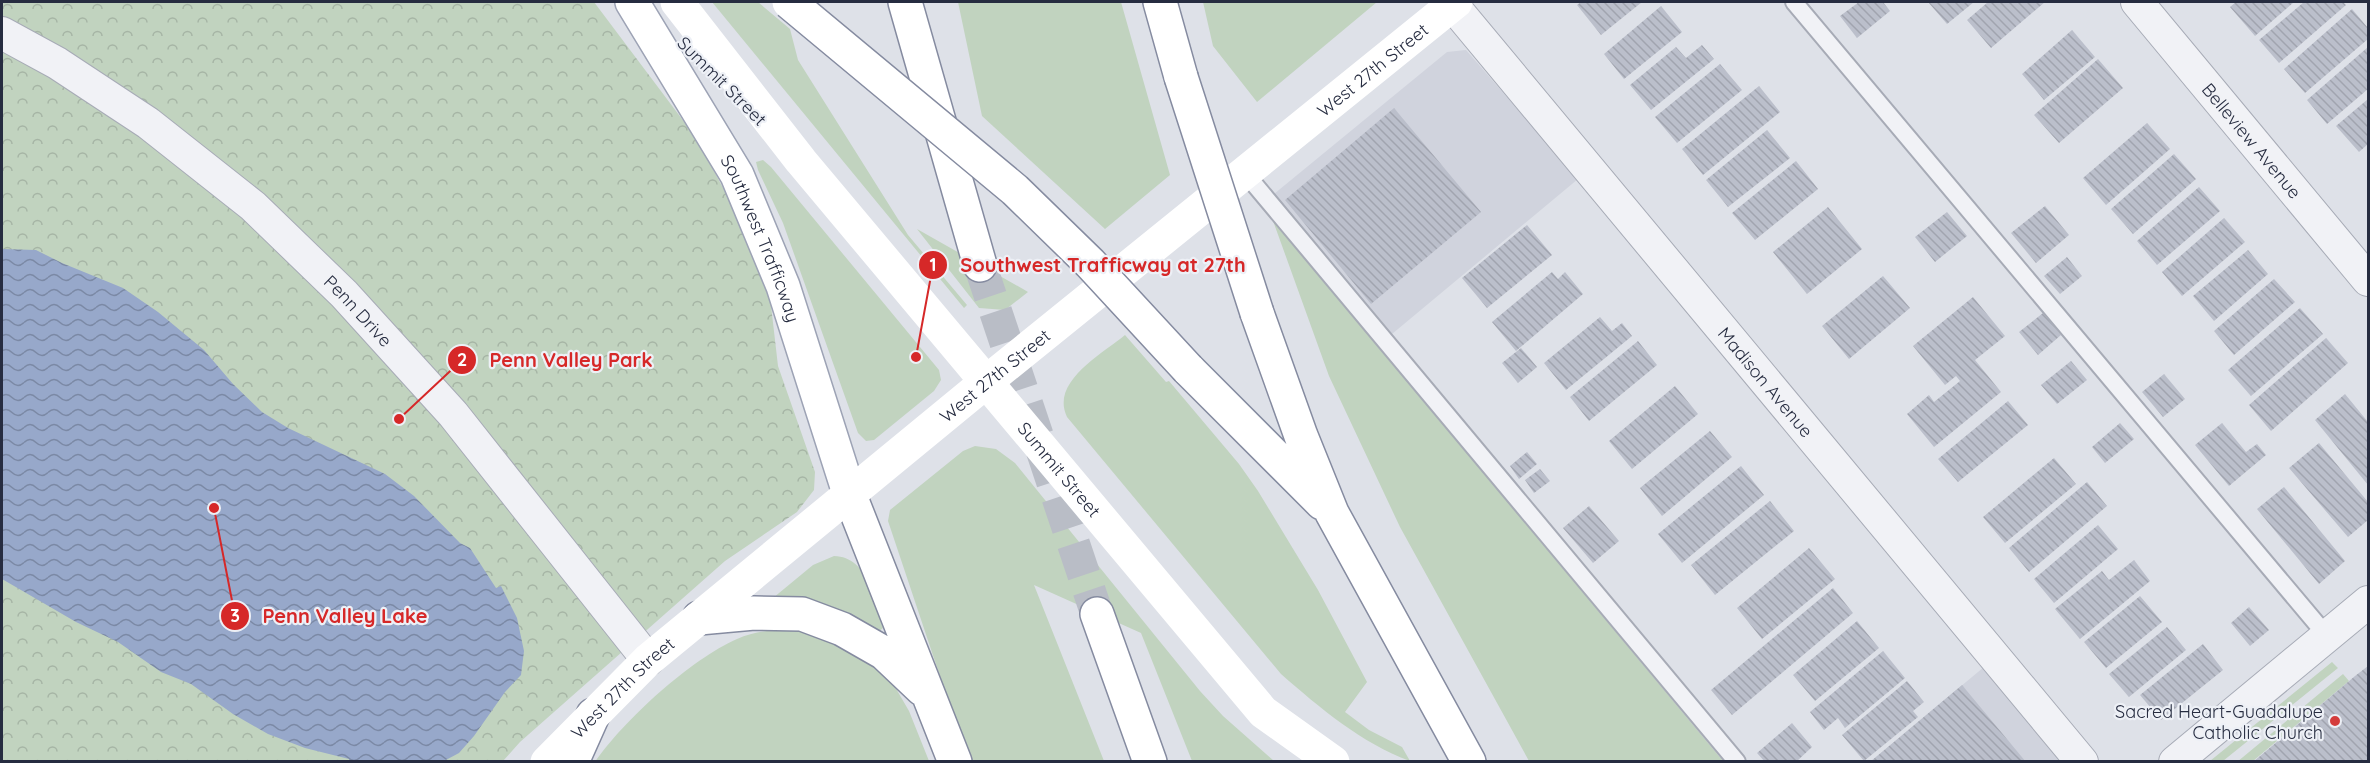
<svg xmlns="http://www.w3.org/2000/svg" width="2370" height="763" font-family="Quicksand,sans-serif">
	<defs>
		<pattern id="forest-crowns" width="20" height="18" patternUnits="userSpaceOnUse" patternTransform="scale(1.5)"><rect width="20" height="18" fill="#c1d3bf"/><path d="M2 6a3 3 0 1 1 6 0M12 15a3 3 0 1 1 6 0" fill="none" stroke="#a6b5a5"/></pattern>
		<pattern id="water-waves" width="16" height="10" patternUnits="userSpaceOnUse" patternTransform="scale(1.5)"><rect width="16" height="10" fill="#97a8ca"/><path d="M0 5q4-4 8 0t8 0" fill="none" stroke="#7b89a5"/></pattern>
		<pattern id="building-back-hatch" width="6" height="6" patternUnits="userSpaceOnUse" patternTransform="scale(1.5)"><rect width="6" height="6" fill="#bbbfcb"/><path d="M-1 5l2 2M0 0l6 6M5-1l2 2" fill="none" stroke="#a1a4af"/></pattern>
	</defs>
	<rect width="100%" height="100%" fill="#dee1e8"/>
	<path fill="#d0d3dd" d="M1466 50 1578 179 1392 334 1274 194 1447 52Z
		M1984 667 2060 761 1870 762Z"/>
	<path fill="#c1d3bf" d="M712 2H758L790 29 798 60 908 235 967 305 964 308Z
		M958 2H1121L1170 175 1105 229 982 116Z
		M1203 2H1377L1257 102 1213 46Z
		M763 160 771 167 939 370 941 380 934 391 874 440 866 441 858 433 783 223 758 170 756 162Z
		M1272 218 1723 761H1529L1400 527 1329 376Z
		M917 229 1023 289 1028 292 1005 310 979 308Z
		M1125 335 1166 382 1169 381 1239 464 1258 491 1318 590 1367 682 1345 712 1369 730 1402 747 1410 761C1361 743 1320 708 1281 674L1067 417C1050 382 1102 354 1125 335Z
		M975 446 996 449 1015 463 1200 691 1223 716 1274 761H1192L1141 633 1034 585 1104 761H971L958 730 888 521 890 510 963 451Z
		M834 556C869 557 875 601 883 628L877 633 773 598 813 565Z
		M787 629 801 631 858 652 891 680 909 711 929 761 595 762C624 720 691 659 737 639 753 632 770 630 787 629Z
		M2332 662 2338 668 2223 761H2210Z
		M2343 674 2349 681 2253 761 2237 762Z"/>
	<path fill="url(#forest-crowns)" d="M2 2H594L697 139 757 252 769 288 778 366 815 472 814 490 797 512 725 561 520 742 503 761H2Z"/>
	<path fill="url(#water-waves)" d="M2 249 36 250 62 263 123 288 158 312 204 350 233 384 262 412 288 428 385 474 414 496 460 543 470 548 496 588 501 586 517 618 524 651 521 675 505 692 474 736 459 753 444 761 349 762V759L305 748 268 734 233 714 191 684 161 672 118 642 76 622 2 579Z"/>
	<path fill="url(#building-back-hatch)" d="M1581 2H1642L1601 35 1577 5Z
		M1859 2H1883L1890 11 1857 38 1840 16Z
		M1928 2H1974L1947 24Z
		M1988 2H2045L1991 48 1967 20Z
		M2236 2H2294L2255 36 2230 7Z
		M2304 2H2343L2346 5 2279 63 2259 40Z
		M1661 6 1682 32 1624 79 1604 54Z
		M2352 9 2368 28V39L2305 93 2284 69Z
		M2072 30 2095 57 2044 100 2022 74Z
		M1702 45 1714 59 1651 110 1630 85 1676 47 1686 58Z
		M2368 47V89L2327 124 2307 100Z
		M2098 59 2123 88 2059 143 2034 115Z
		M1720 64 1742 90 1677 143 1655 117Z
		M1759 86 1780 112 1703 175 1682 149Z
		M2368 99V144L2359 152 2336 126Z
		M1394 108 1481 212 1371 304 1285 200Z
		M2147 123 2170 149 2106 205 2083 178Z
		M1767 130 1790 158 1728 207 1706 180Z
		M2174 154 2196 179 2133 234 2111 209Z
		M1796 161 1818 189 1755 240 1732 213Z
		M2199 187 2220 211 2157 265 2137 241Z
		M2045 206 2069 235 2036 263 2011 233Z
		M1828 207 1862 249 1807 294 1773 252Z
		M1947 212 1967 236 1935 262 1915 237Z
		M2224 218 2245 242 2182 296 2162 272Z
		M1527 225 1552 255 1487 308 1462 278Z
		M2248 250 2268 274 2214 321 2193 296Z
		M2067 257 2082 276 2060 294 2044 276Z
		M1552 272 1558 279 1565 272 1583 294 1516 351 1492 322Z
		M1883 276 1910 308 1849 359 1822 326Z
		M2274 279 2295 302 2234 355 2214 331Z
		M1973 297 2005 336 1975 360 2001 392 1934 447 1907 414 1929 395 1934 402 1960 381 1956 376 1945 385 1913 346Z
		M2300 308 2323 334 2251 396 2228 370Z
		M2043 313 2061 335 2038 355 2019 332Z
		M1600 317 1612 331 1622 323 1632 336 1566 390 1544 363Z
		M2326 338 2348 363 2271 431 2249 405Z
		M1638 341 1657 365 1589 421 1570 397Z
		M1521 348 1537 367 1518 383 1502 363Z
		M2071 361 2087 380 2057 404 2041 385Z
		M2164 374 2185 399 2163 417 2142 392Z
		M1675 386 1698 414 1632 469 1609 441Z
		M2345 394 2368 422V485L2315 420Z
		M2008 401 2028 425 1958 482 1938 459Z
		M2120 423 2134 439 2105 463 2092 447Z
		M2222 423 2246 452 2257 444 2266 455 2229 486 2195 445Z
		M1710 431 1732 457 1662 516 1640 488Z
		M2319 443 2368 502V520L2348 537 2289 468Z
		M1527 452 1537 464 1519 479 1510 466Z
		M2054 458 2076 484 2005 543 1983 517Z
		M1741 466 1764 495 1682 563 1658 534Z
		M1540 469 1550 481 1534 493 1525 480Z
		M2087 482 2107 506 2029 572 2009 548Z
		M2284 487 2345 561 2319 584 2257 509Z
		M1770 501 1794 531 1715 595 1691 565Z
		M1589 506 1619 541 1593 563 1563 528Z
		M2098 525 2118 549 2054 603 2034 579Z
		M1809 548 1835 579 1762 639 1737 608Z
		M2134 560 2150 581 2080 639 2055 609 2102 571 2109 580Z
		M1833 588 1853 613 1732 715 1711 690Z
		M2140 596 2162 622 2106 668 2084 642Z
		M2249 607 2269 630 2250 646 2231 623Z
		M1857 621 1879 648 1815 701 1793 675Z
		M2167 627 2186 650 2129 697 2109 674Z
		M2203 644 2223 670 2161 720 2140 695Z
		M1883 651 1905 678 1845 728 1838 718 1824 730 1810 712Z
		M2368 666V762H2253L2355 676Z
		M1907 681 1924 702 1913 711 1918 717 1864 761 1842 735Z
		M1962 685 2026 762H1870Z
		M1792 723 1812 747 1796 762H1765L1757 753Z"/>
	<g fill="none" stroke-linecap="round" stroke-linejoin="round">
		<path stroke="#b9bdc6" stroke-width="33" stroke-dasharray="33 16" stroke-linecap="butt" d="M980 265 1097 614"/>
		<defs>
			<path id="lane" d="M1794 2 2327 636
				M1245 173 1737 762"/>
			<g id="street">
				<path id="s1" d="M1450 2 2082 762"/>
				<path id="s2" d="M2137 2 2368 280"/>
				<path id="s3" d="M2 33 57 63 148 123 253 206 344 294 453 414 648 660"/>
				<path d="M2175 762 2368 602"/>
			</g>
			<g id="primary">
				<path id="s6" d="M632 2 737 175 783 286 849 493"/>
			</g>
			<path id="highway" d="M905 2 980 265
				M1160 2 1181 77
				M1257 313 1301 436 1332 513 1469 762
				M1188 369 1322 503
				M849 493 955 762
				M1097 614 1150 762
				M699 618 754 613 802 614 842 629 884 653 922 689
				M572 762 593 715"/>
		</defs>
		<use href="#lane" stroke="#a7abb6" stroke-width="20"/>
		<use href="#street" stroke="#a7abb6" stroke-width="34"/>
		<use href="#primary" stroke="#9da3b5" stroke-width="36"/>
		<use href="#highway" stroke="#858ba0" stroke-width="36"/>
		<use href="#lane" stroke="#f1f2f6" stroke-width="16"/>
		<use href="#street" stroke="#f1f2f6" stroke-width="32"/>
		<g stroke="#fff" stroke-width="33">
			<path id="s4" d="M677 2 801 161 1263 712 1333 762"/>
			<path id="s5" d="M547 762 648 660 986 382 1456 2"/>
		</g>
		<use href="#primary" stroke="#fff" stroke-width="33"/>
		<use href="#highway" stroke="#fff" stroke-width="33"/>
		<defs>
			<path id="highway-bridge" d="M789 2 1015 190 1090 263 1188 369
				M1181 77 1257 313"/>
		</defs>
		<use href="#highway-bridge" stroke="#858ba0" stroke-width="36" stroke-linecap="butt"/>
		<use href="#highway-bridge" stroke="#fff" stroke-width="33"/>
	</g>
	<circle fill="#d43c3c" stroke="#edf0f6" stroke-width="2" cx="2335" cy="721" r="6"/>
	<g text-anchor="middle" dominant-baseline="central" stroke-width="4.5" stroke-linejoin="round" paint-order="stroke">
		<g font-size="18" fill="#262c40" stroke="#edf0f6">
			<text stroke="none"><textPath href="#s5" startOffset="1078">West 27th Street</textPath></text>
			<text transform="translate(722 81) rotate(45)">Summit Street</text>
			<text stroke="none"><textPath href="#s2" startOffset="180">Belleview Avenue</textPath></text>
			<text stroke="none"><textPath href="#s6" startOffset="270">Southwest Trafficway</textPath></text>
			<text stroke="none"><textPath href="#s3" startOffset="454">Penn Drive</textPath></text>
			<text stroke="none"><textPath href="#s5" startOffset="592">West 27th Street</textPath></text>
			<text stroke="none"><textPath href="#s1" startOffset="494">Madison Avenue</textPath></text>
			<text stroke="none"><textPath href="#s4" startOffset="604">Summit Street</textPath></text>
			<text stroke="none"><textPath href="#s5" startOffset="106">West 27th Street</textPath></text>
		</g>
		<g font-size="18" fill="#262c40" stroke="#edf0f6" text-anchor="end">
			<text x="2323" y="711">Sacred Heart-Guadalupe<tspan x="2323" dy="21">Catholic Church</tspan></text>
		</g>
	</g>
	<path fill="none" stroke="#d62828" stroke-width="2" d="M916 357L933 265M399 419L462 360M214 508L235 616"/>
	<g fill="#d62828" stroke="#edf0f6" stroke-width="2">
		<circle cx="916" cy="357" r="6"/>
		<circle cx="399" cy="419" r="6"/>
		<circle cx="214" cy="508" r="6"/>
		<circle cx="933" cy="265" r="15"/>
		<circle cx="462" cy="360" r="15"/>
		<circle cx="235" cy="616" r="15"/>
	</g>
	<g font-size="18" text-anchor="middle" font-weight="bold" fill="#fff">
		<text x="933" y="271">1</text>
		<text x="462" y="366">2</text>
		<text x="235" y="622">3</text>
	</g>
	<g font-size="20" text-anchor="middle" font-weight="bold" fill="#d62828" stroke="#edf0f6" stroke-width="4.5" stroke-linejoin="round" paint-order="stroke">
		<text x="1103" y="272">Southwest Trafficway at 27th</text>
		<text x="571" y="367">Penn Valley Park</text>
		<text x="345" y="623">Penn Valley Lake</text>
	</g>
	<rect width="2370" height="763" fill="none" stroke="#262c40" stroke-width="6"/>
</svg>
